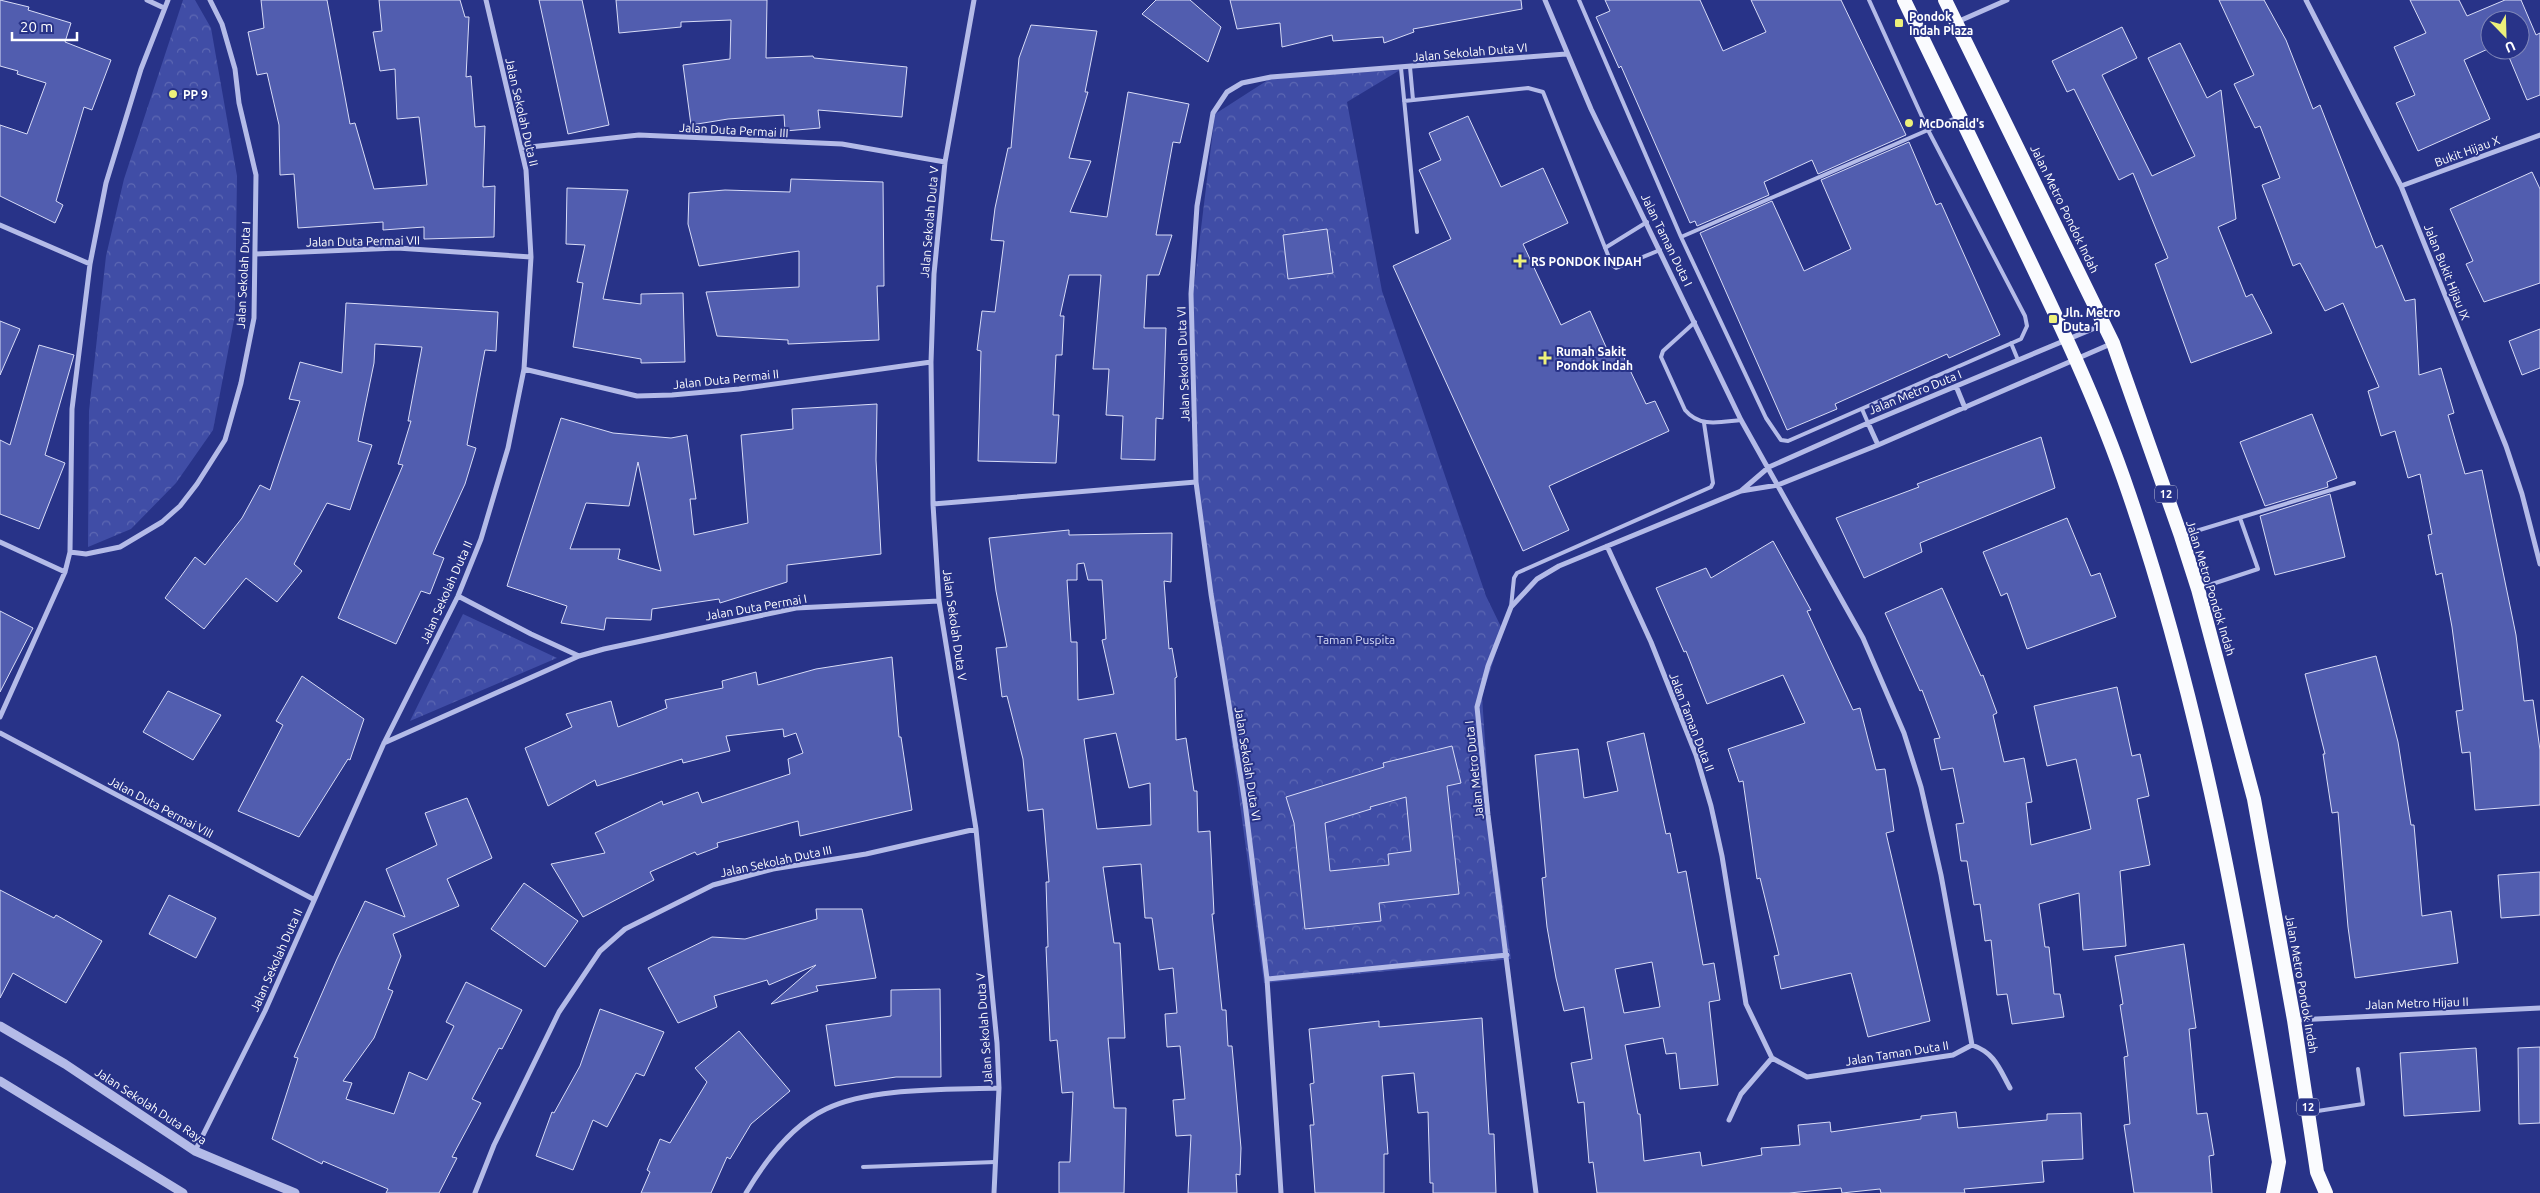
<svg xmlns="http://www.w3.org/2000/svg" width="2540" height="1193" font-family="Ubuntu,sans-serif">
	<defs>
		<pattern id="park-crowns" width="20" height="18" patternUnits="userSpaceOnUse" patternTransform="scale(1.25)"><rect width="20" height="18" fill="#404da6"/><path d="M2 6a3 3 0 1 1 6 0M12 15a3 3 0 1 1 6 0" fill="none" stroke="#5d68b3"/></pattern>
	</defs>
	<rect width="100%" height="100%" fill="#283388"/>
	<path fill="url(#park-crowns)" d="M183 0H195L211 28 237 176 235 315 213 430 176 483 131 529 88 547 89 411 106 256 124 179Z
		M1400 70 1347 102 1382 291 1486 596 1503 631 1482 696 1490 815 1511 959 1264 983 1198 491 1193 294 1215 114 1271 78Z
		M463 614 557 658 410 721Z"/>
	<path fill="#515daf" stroke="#d8dcf7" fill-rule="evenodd" d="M0 0 29 7 28 10 71 23 65 42 111 60 92 110 84 107 56 201 63 205 55 223 0 196V125L27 134 46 83 17 74 18 71 0 66Z
		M261 0H327L350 124 355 123 374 189 427 185 419 117 397 119 395 69 380 71 373 32 382 31 379 0H460L465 17H469L466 77 471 76 475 127 485 126 483 187 495 186 494 237 424 239V227L383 230V222L298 228 294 174 280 175 279 125 267 73 257 75 248 32 264 28Z
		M539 0H582L609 125 568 134Z
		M616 0H767L766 58 813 56 814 58 907 67 902 117 818 110 820 128 785 131 784 115 728 119 691 125 683 65 730 59 731 20 681 22V27L619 33Z
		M1156 0H1190L1221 27 1208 62 1142 14Z
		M1230 0H1521L1522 9 1413 29 1414 32 1384 43 1383 37 1333 41 1332 35 1282 47 1280 23 1237 29Z
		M1605 0H1700L1723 51 1766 32 1751 0H1841L1906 135 1818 174 1812 160 1764 182 1769 195 1697 226 1695 221 1690 223 1621 66 1619 68 1596 17 1610 11Z
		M2219 0H2264L2286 40 2313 109 2320 105 2376 248 2382 245 2405 301 2415 299 2419 375 2441 368 2454 413 2448 415 2465 474 2482 470 2516 635 2524 701 2533 700 2540 750V805L2475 810 2470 752 2462 753 2456 711 2463 710 2452 627 2442 573 2436 575 2428 535 2432 534 2420 474 2408 478 2395 431 2381 436 2368 391 2379 387 2343 303 2325 311 2300 263 2293 266 2262 185 2280 178 2260 126 2255 128 2234 84 2254 75Z
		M2410 0H2459L2467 16 2505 0H2521L2536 35 2540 33V95L2527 100 2506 50H2520V20H2490V48L2464 60 2490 119 2418 151 2396 103 2415 95 2394 47 2426 33Z
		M1031 25 1097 31 1085 92H1088L1069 158 1091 161 1070 212 1107 217 1128 92 1189 104 1180 143 1173 142 1156 235H1172L1159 275H1147L1144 328H1166L1163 419 1156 418 1155 460 1121 459 1123 416 1106 415 1109 369H1093L1101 275H1069L1060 316H1064L1062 355H1056L1053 415H1059L1056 463 978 461 981 351 977 350 982 311 995 312 1004 241 991 240 995 208 1008 148H1011L1019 58Z
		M2122 27 2137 58 2102 75 2152 176 2195 156 2148 58 2180 43 2207 98 2221 90 2236 219 2218 227 2246 297 2252 294 2272 333 2191 363 2155 264 2168 258 2133 173 2119 180 2074 89 2067 92 2052 61Z
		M1468 116 1501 187 1543 168 1568 223 1523 244 1561 325 1590 311 1610 356 1621 351 1646 404 1655 401 1669 431 1549 486 1569 530 1523 551 1393 266 1451 239 1419 170 1441 160 1429 133Z
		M1909 142 1936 205 1941 203 2000 335 1949 358 1947 354 1835 404 1837 409 1787 430 1700 233 1772 201 1804 271 1851 249 1821 180Z
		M2532 172 2540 189V283L2484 302 2466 264 2473 261 2450 209Z
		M791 179 883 182 884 286H877L879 340 788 344V340L717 336 706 292 799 287V251L699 266 688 224 689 193 725 190 790 192Z
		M567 188 628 190 603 299 641 304V294L683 293 685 362 641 363V359L573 347 583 283 577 282 585 245 566 244Z
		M1327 229 1333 273 1288 279 1283 235Z
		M346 303 498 312 496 351 485 350 467 445 476 448 465 484 433 554 444 558 430 594 421 591 396 644 338 618 403 465 398 464 411 421H408L422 347 375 344 374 363 358 441 372 445 350 510 327 503 294 564 302 571 277 602 246 578 204 629 165 598 195 557 205 565 242 518 260 485 270 490 300 401 289 399 300 362 342 373Z
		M0 321 20 329 0 375Z
		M2540 329V368L2522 375 2509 341Z
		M39 345 74 355 45 455 65 463 39 529 0 514V440L10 445Z
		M877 404 876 460 881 554 787 565V582L720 603 719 599 652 609 651 620 606 618 604 630 561 623 567 606 507 586 561 418 613 433 671 438 687 435 696 499H690L694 535 748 523 741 435 793 429 792 409ZM638 462 658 559 661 571 618 559 620 549H570L586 503 629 506Z
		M2312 414 2337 478 2327 482 2328 487 2265 506 2240 442Z
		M2041 437 2055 488 1920 543 1922 552 1864 578 1836 518 1919 487 1917 484Z
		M2330 494 2345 557 2275 575 2260 516Z
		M2067 518 2091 576 2100 573 2116 617 2027 649 2007 593 2001 596 1983 552Z
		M1069 530V535L1172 533 1171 582 1164 581 1169 649 1172 648 1177 677 1175 678 1176 740 1186 738 1194 791H1197L1198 832 1210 831 1214 914H1212L1222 1010H1226L1228 1046H1232L1241 1148 1240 1175 1236 1174 1237 1193H1188L1191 1135 1176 1136 1173 1100 1185 1099 1180 1046 1167 1047 1165 1014 1177 1013 1173 968 1159 970 1152 918H1145L1141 864 1103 867 1114 943H1120L1125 1038H1108L1114 1108H1126L1124 1193H1059V1162H1070L1073 1092 1062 1093 1057 1040 1050 1041 1046 947H1048L1046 882H1049L1043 809 1028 811 1023 759 1007 696 1002 697 996 648 1007 647 996 591 989 538ZM1084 563 1088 580H1102L1106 639 1102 640 1114 694 1078 700 1077 642H1071L1067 580H1077V564ZM1116 733 1129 788 1150 783 1151 825 1097 829 1084 739Z
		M1773 541 1811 610 1807 611 1853 710 1860 708 1876 770 1885 769 1894 831 1886 833 1930 1021 1868 1037 1851 973 1781 989 1774 956 1779 955 1760 878 1757 879 1743 781 1739 782 1728 749 1805 723 1783 675 1707 704 1686 651 1684 652 1656 588 1706 568 1711 578Z
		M1942 588 1981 676 1983 675 1997 713 1993 715 2004 762 2024 758 2032 802 2026 803 2031 845 2091 829 2076 759 2047 766 2034 706 2117 687 2132 756 2140 754 2149 796 2137 799 2150 865 2120 871 2126 946 2083 950 2079 893 2039 904 2045 947H2049L2054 994H2060L2064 1017 2012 1024 2007 994 1997 995 1991 940 1985 941 1980 904 1974 905 1967 861H1961L1956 824 1964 823 1953 768 1941 770 1934 739 1940 738 1922 690 1920 691 1885 613Z
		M0 611 33 628 0 692Z
		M2376 656 2398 742 2411 825H2414L2422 916 2451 911 2458 963 2355 978 2348 927 2338 812 2332 813 2323 754H2325L2305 674Z
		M892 657 899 737H901L912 810 800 836 798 821 717 843 718 847 697 855 695 852 650 872 654 880 583 917 551 864 605 853 595 833 662 801 663 805 698 792 702 803 790 774 788 759 803 753 796 733 784 737 783 729 726 736 730 751 683 763 682 759 597 786 595 780 548 806 525 748 572 727 566 714 611 701 618 727 667 708 665 700 723 688 722 681 756 672 758 685 816 669Z
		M302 676 364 719 350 760 348 759 299 837 238 811 283 725 276 721Z
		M168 691 221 715 193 760 143 732Z
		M1644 733 1666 834 1670 833 1678 873 1686 871 1703 965 1714 963 1720 1000 1709 1002 1718 1085 1680 1089 1676 1053 1666 1054 1663 1038 1625 1045 1638 1114H1640L1644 1161 1700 1152 1702 1166 1762 1155 1761 1148 1800 1145 1798 1125 1830 1122 1831 1132 1921 1119V1116L1956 1112 1958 1128 2047 1120V1114L2081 1113 2083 1159 2042 1161 2044 1182 1964 1189 1965 1193H1881L1880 1189 1842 1193 1841 1188 1789 1193H1597L1593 1162 1589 1163 1584 1102 1578 1103 1571 1063 1592 1059 1584 1007 1564 1011 1556 978 1547 927 1542 878 1546 877 1535 755 1578 749 1584 798 1618 791 1607 742ZM1652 962 1660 1007 1624 1013 1615 969Z
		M1452 746 1461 783 1447 786 1459 894 1379 903 1381 921 1305 929 1294 823 1286 797 1384 767 1383 763ZM1406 797 1411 851 1388 854 1389 865 1330 871 1325 823 1371 809 1370 807Z
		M467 798 492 858 447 879 459 906 393 934 401 956 388 989 393 991 374 1038 343 1081 352 1083 346 1099 394 1114 409 1072 427 1080 454 1026 446 1022 466 982 522 1010 502 1049 499 1048 472 1099 481 1103 452 1157 457 1158 439 1193H386L388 1189 323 1161 322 1164 272 1139 298 1058 294 1057 337 959 365 901 405 917 386 869 437 845 425 813Z
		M2540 872V915L2501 918 2498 875Z
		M524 883 578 921 545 967 491 929Z
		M0 890 54 918 56 915 102 941 66 1003 13 973 0 998Z
		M169 895 216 918 196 958 149 934Z
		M816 909H862L876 978 816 986 818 991 771 1004 816 965 769 985 767 980 714 996 717 1007 678 1023 648 968 712 937 745 939 817 919Z
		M2184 944 2196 1028 2189 1029 2197 1114 2207 1113 2214 1155 2209 1156 2212 1193H2134L2124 1125 2130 1124 2124 1057 2128 1056 2120 1005 2123 1004 2115 956Z
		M940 989 941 1077H896L835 1086 826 1025 891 1016V990Z
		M600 1009 664 1032 644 1076 636 1073 607 1127 593 1120 573 1170 536 1156 552 1112 554 1113 580 1066Z
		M1482 1018 1489 1134H1494L1496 1193H1433V1183H1430L1428 1112 1418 1113 1414 1073 1382 1076 1388 1154H1384V1193H1315L1310 1125H1314L1310 1084 1314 1083 1309 1029 1379 1021V1027Z
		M739 1031 790 1091 751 1124 730 1159 727 1157 711 1193H641L650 1172 647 1170 660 1139 670 1143 707 1082 695 1068Z
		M2540 1047V1123L2519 1124 2518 1048Z
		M2476 1048 2480 1111 2404 1116 2400 1053Z"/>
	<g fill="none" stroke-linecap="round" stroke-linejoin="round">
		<path stroke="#b4bbe8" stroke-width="4" d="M1579 0 1681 237 1766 418 1781 440 1788 441 2021 339 2027 326 2025 316 1928 130 1869 0
			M1410 67 1413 100
			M1401 68 1417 232
			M1404 101 1528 88 1543 92 1612 265 1616 268 1660 250
			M1681 237 1958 117
			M1605 248 1647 222
			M1695 322 1663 351 1661 357 1685 410C1700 428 1720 422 1741 420
			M2011 343 2018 360
			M1862 409 1868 423
			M2183 535 2354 483
			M2200 588 2258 569 2240 518
			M1511 607 1514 578 1517 573 1711 487 1713 483 1704 423
			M2311 1112 2363 1104 2358 1069
			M863 1167 995 1162"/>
		<path stroke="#b4bbe8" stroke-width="5" d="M147 0 164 8
			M974 0 945 162 934 274 931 362 933 504 939 601 976 829 997 1043 999 1088 994 1193
			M1545 0 1591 109 1741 420 1863 638 1904 733 1921 787 1941 875 1972 1045 1953 1055 1807 1077 1772 1058 1746 1004 1722 856 1711 806 1696 755 1651 642 1607 546
			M2306 0 2401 186 2506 446 2522 494 2540 564
			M1957 22 2007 0
			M521 148 639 135 842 144 945 162
			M2401 186 2540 135
			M0 225 90 264
			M256 254 397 248 531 257
			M524 369 637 396 672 395 739 389 931 362
			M1956 386 1965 408
			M1868 423 1878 445
			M1741 491 1769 467 1868 423 2102 325
			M933 504 1196 482
			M0 542 65 572
			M70 552 86 554 120 547 162 522 180 506 197 484 225 440 241 383 254 318 256 175 239 103 235 69 222 24 210 0
			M458 596 531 634 579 656
			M0 717 65 572 70 552 72 409 90 264 106 183 141 69 168 0
			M0 733 313 899
			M384 743 579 656 604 649 796 608 939 601
			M1267 979 1507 955
			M2296 1020 2540 1008
			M1972 1045C1995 1053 1999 1068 2010 1088
			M1729 1120 1741 1094 1772 1058
			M195 1151 265 1011 384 743 458 596 481 539 508 448 524 369 531 257 526 170 486 0
			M475 1193 494 1145 559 1012 600 951 625 929 713 885 773 869 866 854 976 829
			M746 1193C765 1161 792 1125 826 1109 871 1087 949 1090 999 1088
			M1281 1193 1267 979 1245 803 1211 594 1196 482 1191 294 1197 206 1213 113 1227 92 1242 83 1271 77 1566 54
			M1536 1193 1488 815 1477 707 1488 666 1511 607 1537 579 1559 566 1741 491 1778 485 1878 445 2113 343"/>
		<path stroke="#b4bbe8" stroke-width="9" d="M0 1026 65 1064 195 1151 295 1193
			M0 1081 183 1193"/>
		<path stroke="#fafbfe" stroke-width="14" d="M1904 0C1940 76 1977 152 2014 228 2056 315 2098 402 2129 494 2203 711 2242 936 2279 1162L2273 1193
			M1945 0 2113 343 2181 536 2198 589 2254 799 2294 1020 2317 1172 2326 1193"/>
	</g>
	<g fill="#edf07a" stroke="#283388" stroke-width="2">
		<rect x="1894" y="18" width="10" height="10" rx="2.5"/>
		<circle cx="173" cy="94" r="5"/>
		<circle cx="1909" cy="123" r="5"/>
		<path d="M1517.5 253.5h5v5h5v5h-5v5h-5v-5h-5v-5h5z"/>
		<rect x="2048" y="314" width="10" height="10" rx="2.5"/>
		<path d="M1542.5 350.5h5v5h5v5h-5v5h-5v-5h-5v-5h5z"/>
	</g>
	<g text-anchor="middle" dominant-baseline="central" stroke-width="4" stroke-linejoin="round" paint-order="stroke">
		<g fill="#283388" stroke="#bec2db" stroke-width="1">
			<rect x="2155" y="485.5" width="22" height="17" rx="4"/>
			<rect x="2297" y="1098.5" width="22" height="17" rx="4"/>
		</g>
		<g font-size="11" font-weight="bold" fill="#fff">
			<text x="2166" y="494">12</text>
			<text x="2308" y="1107">12</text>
		</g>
		<g font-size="12" font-weight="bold" fill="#fff" stroke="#283388" text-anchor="start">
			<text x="1909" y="16">Pondok<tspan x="1909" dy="14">Indah Plaza</tspan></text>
			<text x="183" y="94">PP 9</text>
			<text x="1919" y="123">McDonald's</text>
			<text x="1531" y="261">RS PONDOK INDAH</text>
			<text x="2063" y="312">Jln. Metro<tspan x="2063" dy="14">Duta 1</tspan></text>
			<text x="1556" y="351">Rumah Sakit<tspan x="1556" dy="14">Pondok Indah</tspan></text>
		</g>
		<g font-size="12" fill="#fff" stroke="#283388">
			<text transform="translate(1470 52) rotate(-5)">Jalan Sekolah Duta VI</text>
			<text transform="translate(522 112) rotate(77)">Jalan Sekolah Duta II</text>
			<text transform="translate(734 130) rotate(3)">Jalan Duta Permai III</text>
			<text transform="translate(2467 151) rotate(-20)">Bukit Hijau X</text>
			<text transform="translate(2065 209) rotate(64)">Jalan Metro Pondok Indah</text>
			<text transform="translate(929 222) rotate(-85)">Jalan Sekolah Duta V</text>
			<text transform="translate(1667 240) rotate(64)">Jalan Taman Duta I</text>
			<text transform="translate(363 241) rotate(-1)">Jalan Duta Permai VII</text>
			<text transform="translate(2447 272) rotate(68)">Jalan Bukit Hijau IX</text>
			<text transform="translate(243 275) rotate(-87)">Jalan Sekolah Duta I</text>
			<text transform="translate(1183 364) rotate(-92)">Jalan Sekolah Duta VI</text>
			<text transform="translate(726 379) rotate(-6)">Jalan Duta Permai II</text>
			<text transform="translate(1915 392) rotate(-22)">Jalan Metro Duta I</text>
			<text transform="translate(2211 588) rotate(73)">Jalan Metro Pondok Indah</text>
			<text transform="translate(446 592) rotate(-66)">Jalan Sekolah Duta II</text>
			<text transform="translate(756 607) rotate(-10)">Jalan Duta Permai I</text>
			<text transform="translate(955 625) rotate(82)">Jalan Sekolah Duta V</text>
			<text transform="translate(1692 722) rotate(69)">Jalan Taman Duta II</text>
			<text transform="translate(1248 764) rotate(81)">Jalan Sekolah Duta VI</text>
			<text transform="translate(1474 770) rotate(-96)">Jalan Metro Duta I</text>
			<text transform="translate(161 807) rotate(28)">Jalan Duta Permai VIII</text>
			<text transform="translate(776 861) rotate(-12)">Jalan Sekolah Duta III</text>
			<text transform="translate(276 960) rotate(-66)">Jalan Sekolah Duta II</text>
			<text transform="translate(2302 984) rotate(80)">Jalan Metro Pondok Indah</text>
			<text transform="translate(2417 1003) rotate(-2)">Jalan Metro Hijau II</text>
			<text transform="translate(984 1029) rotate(-94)">Jalan Sekolah Duta V</text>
			<text transform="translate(1897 1053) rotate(-9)">Jalan Taman Duta II</text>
			<text transform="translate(151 1106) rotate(33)">Jalan Sekolah Duta Raya</text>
		</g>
		<g font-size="12" fill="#d8dcf7" stroke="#283388">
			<text x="1356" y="639">Taman Puspita</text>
		</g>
	</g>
	<g transform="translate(2505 35) rotate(157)"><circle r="24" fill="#283388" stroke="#7e85b8"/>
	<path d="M0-4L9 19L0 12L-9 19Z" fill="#edf07a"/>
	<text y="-8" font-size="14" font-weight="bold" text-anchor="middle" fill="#ffffff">U</text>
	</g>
	<path d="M12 32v8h65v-8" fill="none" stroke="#ffffff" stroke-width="2.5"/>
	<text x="20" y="32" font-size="15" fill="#ffffff" stroke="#283388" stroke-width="4" paint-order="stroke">20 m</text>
</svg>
